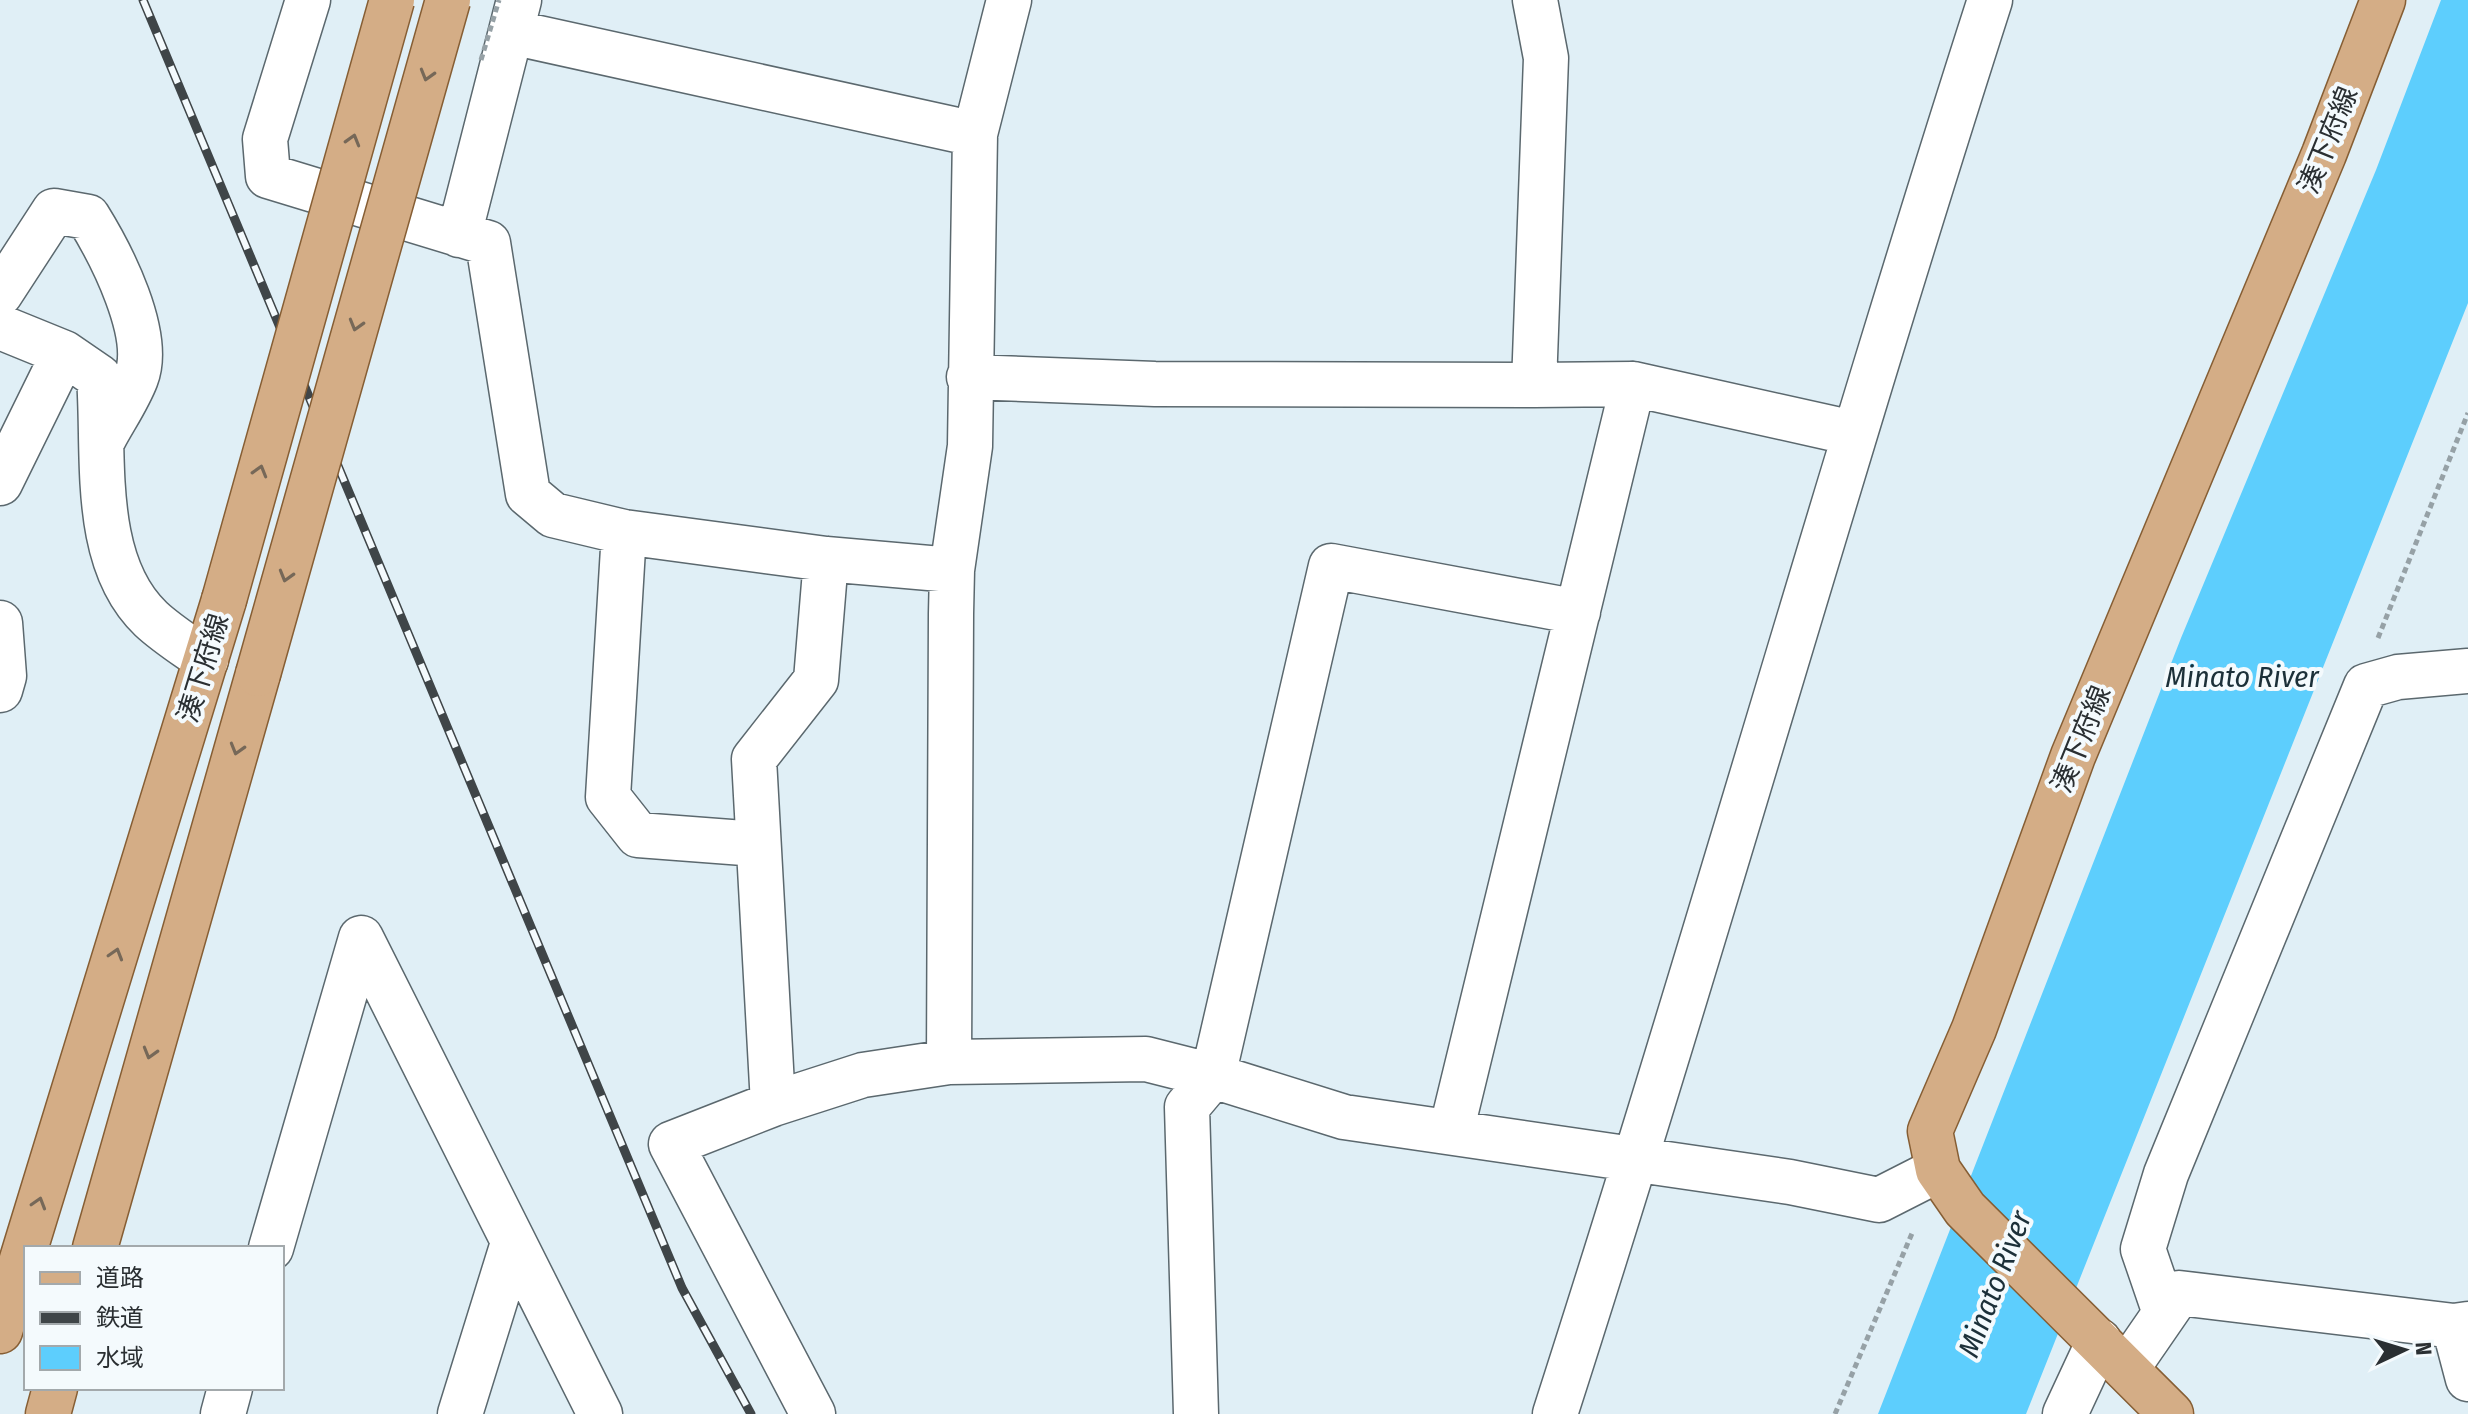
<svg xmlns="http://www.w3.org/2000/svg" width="2468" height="1414" font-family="'Fira Sans Condensed','Noto Sans JP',sans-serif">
	<rect width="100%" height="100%" fill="#e0eff6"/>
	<path fill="#5dcefd" d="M2441 0H2468V303L2026 1414H1878L2181 638 2376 170Z"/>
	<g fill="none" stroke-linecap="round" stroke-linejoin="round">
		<defs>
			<path id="minor" d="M308 0 265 139 268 176 488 243 528 494 553 515 624 532 826 559 952 570
				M1535 0 1546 58 1534 385 1633 384 1853 433
				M511 32 975 134
				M459 235 519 0
				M0 294 54 211 88 217C111 254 153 335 136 378 128 399 114 419 104 438
				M0 327 64 353 99 377C105 455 90 561 151 619 167 634 188 647 206 660
				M969 377 1155 384 1534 385
				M0 483 64 353
				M624 532 608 797 638 835 757 844
				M0 623 4 676 0 690
				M949 1062 951 614 952 570 970 446 975 134 1009 0
				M773 1104 754 759 816 680 826 559
				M1451 1132 1633 384
				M271 1248 361 938 600 1414
				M2165 1313 2143 1249 2166 1174 2366 686 2398 677 2468 671
				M2454 1326 2468 1379
				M2128 1367 2179 1293 2454 1326 2468 1324
				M223 1414 230 1388
				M460 1414 513 1243
				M813 1414 671 1144 773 1104 863 1075 949 1062 1146 1059 1213 1076 1344 1117 1790 1182 1879 1200 1938 1170
				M1196 1414 1187 1107 1213 1076 1331 566 1578 612
				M1555 1414C1706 945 1839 470 1990 0
				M2065 1414 2099 1341"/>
			<path id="major" d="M95 1248 258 674
				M0 1331 224 600
				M48 1414 55 1388
				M2171 1414 1965 1209 1938 1170 1930 1131 1974 1029 2073 756 2324 154 2383 0"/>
		</defs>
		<use href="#minor" stroke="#5b686e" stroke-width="47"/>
		<use href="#major" stroke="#865e34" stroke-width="47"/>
		<path stroke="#96a1a6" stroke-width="5" stroke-dasharray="6 4" stroke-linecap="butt" d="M2378 638 2468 413
			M1835 1414 1913 1231"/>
		<use href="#minor" stroke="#fff" stroke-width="44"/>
		<use href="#major" stroke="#d4ad86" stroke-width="44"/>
		<defs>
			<path id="rail" d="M143 0 682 1288 751 1414"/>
		</defs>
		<use href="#rail" stroke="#3f4548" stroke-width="9"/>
		<use href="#rail" stroke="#f4fafd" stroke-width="6" stroke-dasharray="18" stroke-linecap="butt"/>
		<defs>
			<path id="major-bridge" d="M224 600 392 0
				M258 674 448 0"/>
		</defs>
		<use href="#major-bridge" stroke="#865e34" stroke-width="47" stroke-linecap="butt"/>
		<path stroke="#96a1a6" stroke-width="5" stroke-dasharray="6 4" stroke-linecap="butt" d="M481 60 499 0"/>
		<use href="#major-bridge" stroke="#d4ad86" stroke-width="44"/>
	</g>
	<defs><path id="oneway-chevron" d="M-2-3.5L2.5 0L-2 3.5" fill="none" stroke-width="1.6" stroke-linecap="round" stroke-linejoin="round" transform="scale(2)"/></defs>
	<g stroke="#766858">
		<use href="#oneway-chevron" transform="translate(427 75) rotate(106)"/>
		<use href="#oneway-chevron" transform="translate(353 140) rotate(-74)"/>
		<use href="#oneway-chevron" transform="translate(356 325) rotate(106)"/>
		<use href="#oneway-chevron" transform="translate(260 471) rotate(-74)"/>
		<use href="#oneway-chevron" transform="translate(286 576) rotate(106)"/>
		<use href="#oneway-chevron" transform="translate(237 749) rotate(106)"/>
		<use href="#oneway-chevron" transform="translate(116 954) rotate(-73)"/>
		<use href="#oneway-chevron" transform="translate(150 1053) rotate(106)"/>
		<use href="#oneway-chevron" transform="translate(39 1203) rotate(-73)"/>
	</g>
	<g text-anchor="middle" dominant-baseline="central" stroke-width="8" stroke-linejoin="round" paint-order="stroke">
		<g font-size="28" fill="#2a2f32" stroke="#f4fafd">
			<text transform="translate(2328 140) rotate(-68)">湊下府線</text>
			<text transform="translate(203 668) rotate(-73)">湊下府線</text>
			<text transform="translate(2081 739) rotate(-68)">湊下府線</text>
		</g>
		<g font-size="30" font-style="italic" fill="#1c3039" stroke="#f4fafd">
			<text x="2242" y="677">Minato River</text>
			<text transform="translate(1995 1284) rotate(-69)">Minato River</text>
		</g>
	</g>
	<rect x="24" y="1246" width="260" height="144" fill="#f4fafd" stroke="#a3a9ac" stroke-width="2"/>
	<rect x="40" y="1272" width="40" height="12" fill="#d4ad86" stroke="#a3a9ac" stroke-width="2"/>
	<text x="96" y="1286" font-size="24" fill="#2a2f32">道路</text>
	<rect x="40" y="1312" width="40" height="12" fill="#3f4548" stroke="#a3a9ac" stroke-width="2"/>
	<text x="96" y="1326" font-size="24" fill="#2a2f32">鉄道</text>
	<rect x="40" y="1346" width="40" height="24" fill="#5dcefd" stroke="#a3a9ac" stroke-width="2"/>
	<text x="96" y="1366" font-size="24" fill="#2a2f32">水域</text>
	<g transform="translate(2404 1350) rotate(86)" stroke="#f4fafd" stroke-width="6" paint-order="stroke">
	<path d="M0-6L14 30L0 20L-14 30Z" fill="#2a2f32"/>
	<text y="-12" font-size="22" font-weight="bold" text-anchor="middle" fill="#2a2f32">N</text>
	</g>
</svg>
